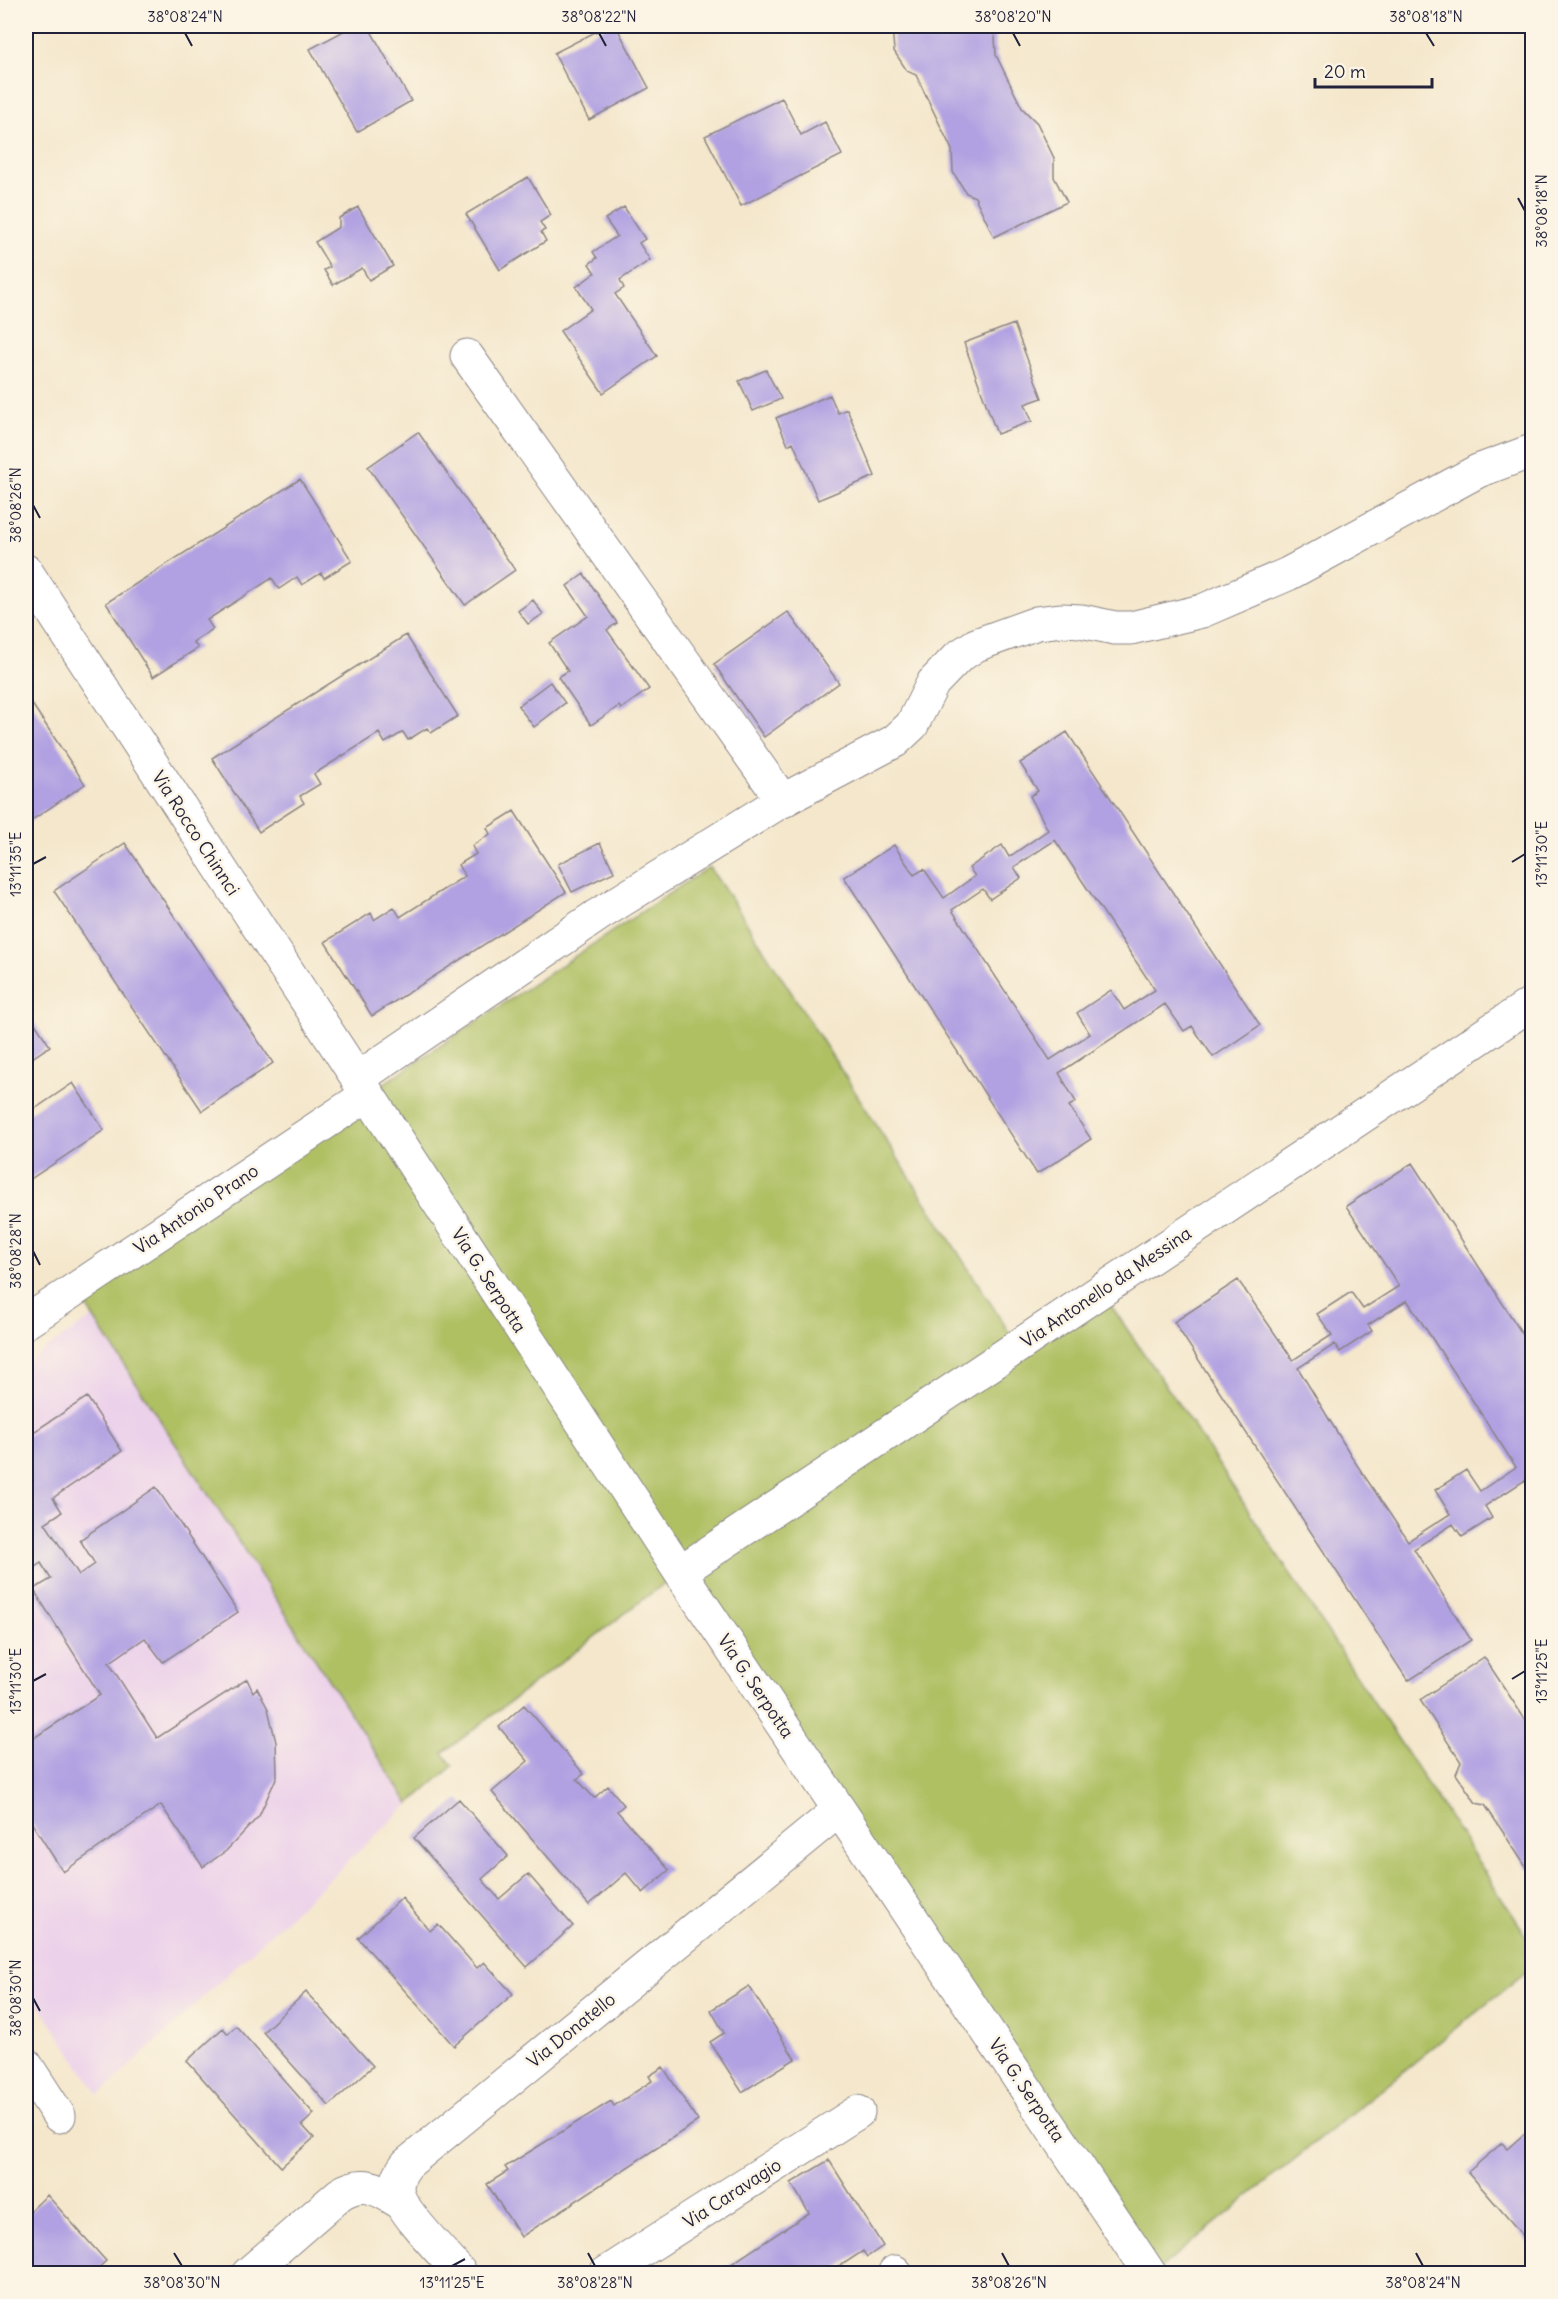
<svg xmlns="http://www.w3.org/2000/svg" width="1558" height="2299" font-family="Delius,sans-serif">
	<rect width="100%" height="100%" fill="#fcf5e5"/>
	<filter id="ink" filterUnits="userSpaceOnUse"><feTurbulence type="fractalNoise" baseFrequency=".0167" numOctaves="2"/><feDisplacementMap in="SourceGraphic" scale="12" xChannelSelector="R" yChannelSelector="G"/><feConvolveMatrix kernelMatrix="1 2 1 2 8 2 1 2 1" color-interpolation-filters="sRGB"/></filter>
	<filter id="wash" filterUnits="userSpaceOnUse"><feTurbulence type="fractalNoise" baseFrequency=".008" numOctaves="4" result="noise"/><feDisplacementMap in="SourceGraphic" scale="24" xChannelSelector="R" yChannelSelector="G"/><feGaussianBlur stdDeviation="1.35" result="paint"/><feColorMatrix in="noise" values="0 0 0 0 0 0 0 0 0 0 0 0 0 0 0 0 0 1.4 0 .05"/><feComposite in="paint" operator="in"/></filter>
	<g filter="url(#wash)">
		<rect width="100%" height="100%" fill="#f4e7cc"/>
		<path fill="#ecd1ea" d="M93 1317 409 1804 99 2095 26 1986V1362Z"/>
		<path fill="#afc063" stroke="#68714f" stroke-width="1.5" d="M709 867 734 903 1018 1346 1101 1291 1192 1424 1532 1944V1967L1154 2273 679 1572 443 1753 453 1766 409 1804 75 1289Z"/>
		<g id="blocks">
			<path fill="#b1a1e2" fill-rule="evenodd" d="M353 26H368L411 101 357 132 310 49Z
				M607 26H616L649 88 589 120 554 53Z
				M892 26H989L995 37 996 55 1022 108 1037 123 1054 158V177L1067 202 994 237 975 197 966 193 953 172 952 150 916 75 907 71 894 51Z
				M782 98 801 135 825 122 842 155 741 206 705 136Z
				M528 177 551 215 540 222 545 230 541 232 546 241 500 270 466 214Z
				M358 207 393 266 369 280 362 268 333 285 324 270 330 267 315 242 339 227V218Z
				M624 207 645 239 639 243 650 260 620 280 624 288 615 294 657 356 603 393 560 331 591 309 576 287 595 273 589 264 597 258 593 252 617 236 605 219Z
				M1014 324 1042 398 1025 404 1032 421 997 434 964 343Z
				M766 370 781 399 753 411 739 381Z
				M830 395 838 413 847 409 875 476 818 500 793 442 788 445 776 418Z
				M418 432 515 570 465 605 368 467Z
				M300 479 352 561 324 578 321 573 302 585 297 577 279 589 272 578 207 620 213 629 193 642 198 648 153 677 106 603Z
				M584 574 617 623 607 630 649 689 621 709 619 706 591 725 558 677 568 671 549 643 588 616 567 586Z
				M533 600 543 614 528 624 518 611Z
				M788 612 839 683 764 737 714 664Z
				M406 635 458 716 431 733 427 728 408 740 403 732 385 743 379 733 314 774 320 784 300 796 304 803 259 832 212 758Z
				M550 682 565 703 534 727 518 706Z
				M26 695 85 784 26 824Z
				M1067 732 1260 1025 1213 1057 1192 1026 1184 1031 1165 1004 1059 1073 1076 1102 1069 1106 1091 1139 1037 1174 844 877 894 845 914 875 924 869 944 898 975 876 969 868 1002 845 1009 857 1048 830 1030 796 1038 791 1020 763ZM1055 840 1155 990 1124 1010 1111 990 1077 1013 1090 1034 1050 1060 952 910 983 889 990 899 1021 878 1014 867Z
				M514 811 566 892 372 1016 325 942 371 913 374 920 394 907 400 917 465 876 458 865 476 854 472 846 490 834 487 828Z
				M125 843 273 1063 202 1111 54 891Z
				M600 843 614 872 572 892 558 864Z
				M26 1010 50 1046 26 1062Z
				M73 1083 104 1130 26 1182V1115Z
				M1412 1163 1532 1349V1492L1525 1480 1485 1506 1492 1518 1462 1537 1453 1524 1414 1549 1471 1640 1408 1681 1174 1322 1238 1280 1293 1360 1332 1335 1317 1314 1351 1292 1363 1309 1399 1286 1346 1206ZM1407 1300 1516 1467 1480 1491 1466 1470 1435 1490 1450 1514 1408 1541 1355 1462 1298 1368 1335 1344 1340 1352 1372 1331 1368 1325Z
				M87 1397 122 1451 53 1498 62 1512 45 1523 79 1575 95 1564 80 1540 156 1487 238 1612 163 1662 145 1638 109 1663 157 1738 247 1679 253 1692 257 1688 268 1709 276 1742 277 1776 259 1816 226 1851 203 1867 161 1805 63 1872 26 1814V1743L100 1695 32 1587 26 1591V1437ZM41 1563 51 1579 36 1588 26 1573Z
				M1484 1657 1532 1730V1867L1528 1870 1485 1805 1476 1803 1456 1774 1461 1762 1420 1700Z
				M524 1705 584 1774 577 1779 594 1798 608 1786 624 1805 617 1811 669 1870 643 1893 626 1873 589 1905 492 1792 528 1761 499 1727Z
				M459 1799 508 1856 482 1879 499 1899 528 1874 573 1926 527 1967 414 1838Z
				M402 1898 430 1931 438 1924 477 1968 484 1962 513 1994 454 2046 358 1938Z
				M749 1986 795 2059 742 2092 710 2042 724 2033 711 2010Z
				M306 1992 373 2066 329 2106 263 2032Z
				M236 2026 314 2114 302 2125 314 2138 281 2167 187 2061 223 2028 228 2034Z
				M663 2067 698 2121 521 2237 487 2184 508 2171 505 2167 611 2101 614 2106 652 2081 649 2076Z
				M1532 2128V2246L1468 2172 1502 2143 1508 2149Z
				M829 2160 883 2246 867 2257 863 2251 828 2274H716L809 2213 791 2183Z
				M47 2195 106 2261 92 2274H31L26 2268V2215Z"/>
		</g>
	</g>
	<g filter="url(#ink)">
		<use href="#blocks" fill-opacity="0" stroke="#8b8484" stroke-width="1.5"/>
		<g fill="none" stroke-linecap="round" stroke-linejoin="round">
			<defs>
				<path id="minor" d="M467 356 783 801
					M26 571 680 1572 1150 2274
					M357 1079 598 915 778 803 895 741 912 725 933 683 958 657 976 645 1037 623 1062 620 1081 621 1115 628H1131L1202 611 1288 574 1478 471 1532 451
					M26 1322 367 1095
					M680 1572 1532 1003
					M26 2065 59 2116
					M248 2274 340 2194C364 2179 379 2189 401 2203
					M461 2274C447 2257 402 2213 398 2194 395 2182 400 2173 407 2164L839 1810
					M605 2274 858 2112
					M894 2274 895 2272"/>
			</defs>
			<use href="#minor" stroke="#8b8484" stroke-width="35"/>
			<use href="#minor" stroke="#fff" stroke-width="33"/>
		</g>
	</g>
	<path fill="none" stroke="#22223b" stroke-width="2" d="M185 33 192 46M599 33 606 46M1013 33 1020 46M1426 33 1434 46M1518 198 1525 211M33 505 40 518M1512 862 1525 854M33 864 46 857M33 1251 40 1265M1512 1679 1525 1671M33 1681 46 1674M33 1998 40 2011M174 2253 182 2266M588 2253 595 2266M1002 2253 1009 2266M1416 2253 1423 2266M452 2266 465 2259"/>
	<g text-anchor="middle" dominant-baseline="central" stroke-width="5" stroke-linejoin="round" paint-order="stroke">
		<g font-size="18" fill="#22223b" stroke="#fcf5e5">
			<text transform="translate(196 833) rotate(57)">Via Rocco Chinnci</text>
			<text transform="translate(196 1209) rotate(-34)">Via Antonio Prano</text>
			<text transform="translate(489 1280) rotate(57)">Via G. Serpotta</text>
			<text transform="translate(1106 1287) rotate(-34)">Via Antonello da Messina</text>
			<text transform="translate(756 1686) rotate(56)">Via G. Serpotta</text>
			<text transform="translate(571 2030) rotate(-39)">Via Donatello</text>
			<text transform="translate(1027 2090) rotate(56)">Via G. Serpotta</text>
			<text transform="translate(732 2193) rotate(-33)">Via Caravagio</text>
		</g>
	</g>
	<rect width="1558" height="2299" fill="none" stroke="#fcf5e5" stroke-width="66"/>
	<path d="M1315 78v9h117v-9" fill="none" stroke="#22223b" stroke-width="3"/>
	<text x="1324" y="78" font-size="18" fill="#22223b" stroke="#fcf5e5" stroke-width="4.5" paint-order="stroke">20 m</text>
	<rect x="33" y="33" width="1492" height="2233" fill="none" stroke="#22223b" stroke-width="2"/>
	<g font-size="15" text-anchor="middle" fill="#22223b">
		<text x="185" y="22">38°08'24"N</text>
		<text x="599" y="22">38°08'22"N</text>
		<text x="1013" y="22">38°08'20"N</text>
		<text x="1426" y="22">38°08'18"N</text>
		<text transform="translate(1542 211) rotate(-90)" y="5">38°08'18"N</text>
		<text transform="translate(16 505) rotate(-90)" y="5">38°08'26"N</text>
		<text transform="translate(1542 854) rotate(-90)" y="5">13°11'30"E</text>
		<text transform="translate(16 864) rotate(-90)" y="5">13°11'35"E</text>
		<text transform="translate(16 1251) rotate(-90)" y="5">38°08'28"N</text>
		<text transform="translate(1542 1671) rotate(-90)" y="5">13°11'25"E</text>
		<text transform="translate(16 1681) rotate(-90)" y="5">13°11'30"E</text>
		<text transform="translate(16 1998) rotate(-90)" y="5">38°08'30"N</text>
		<text x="182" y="2288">38°08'30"N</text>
		<text x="452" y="2288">13°11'25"E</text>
		<text x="595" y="2288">38°08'28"N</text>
		<text x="1009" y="2288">38°08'26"N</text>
		<text x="1423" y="2288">38°08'24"N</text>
	</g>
</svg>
